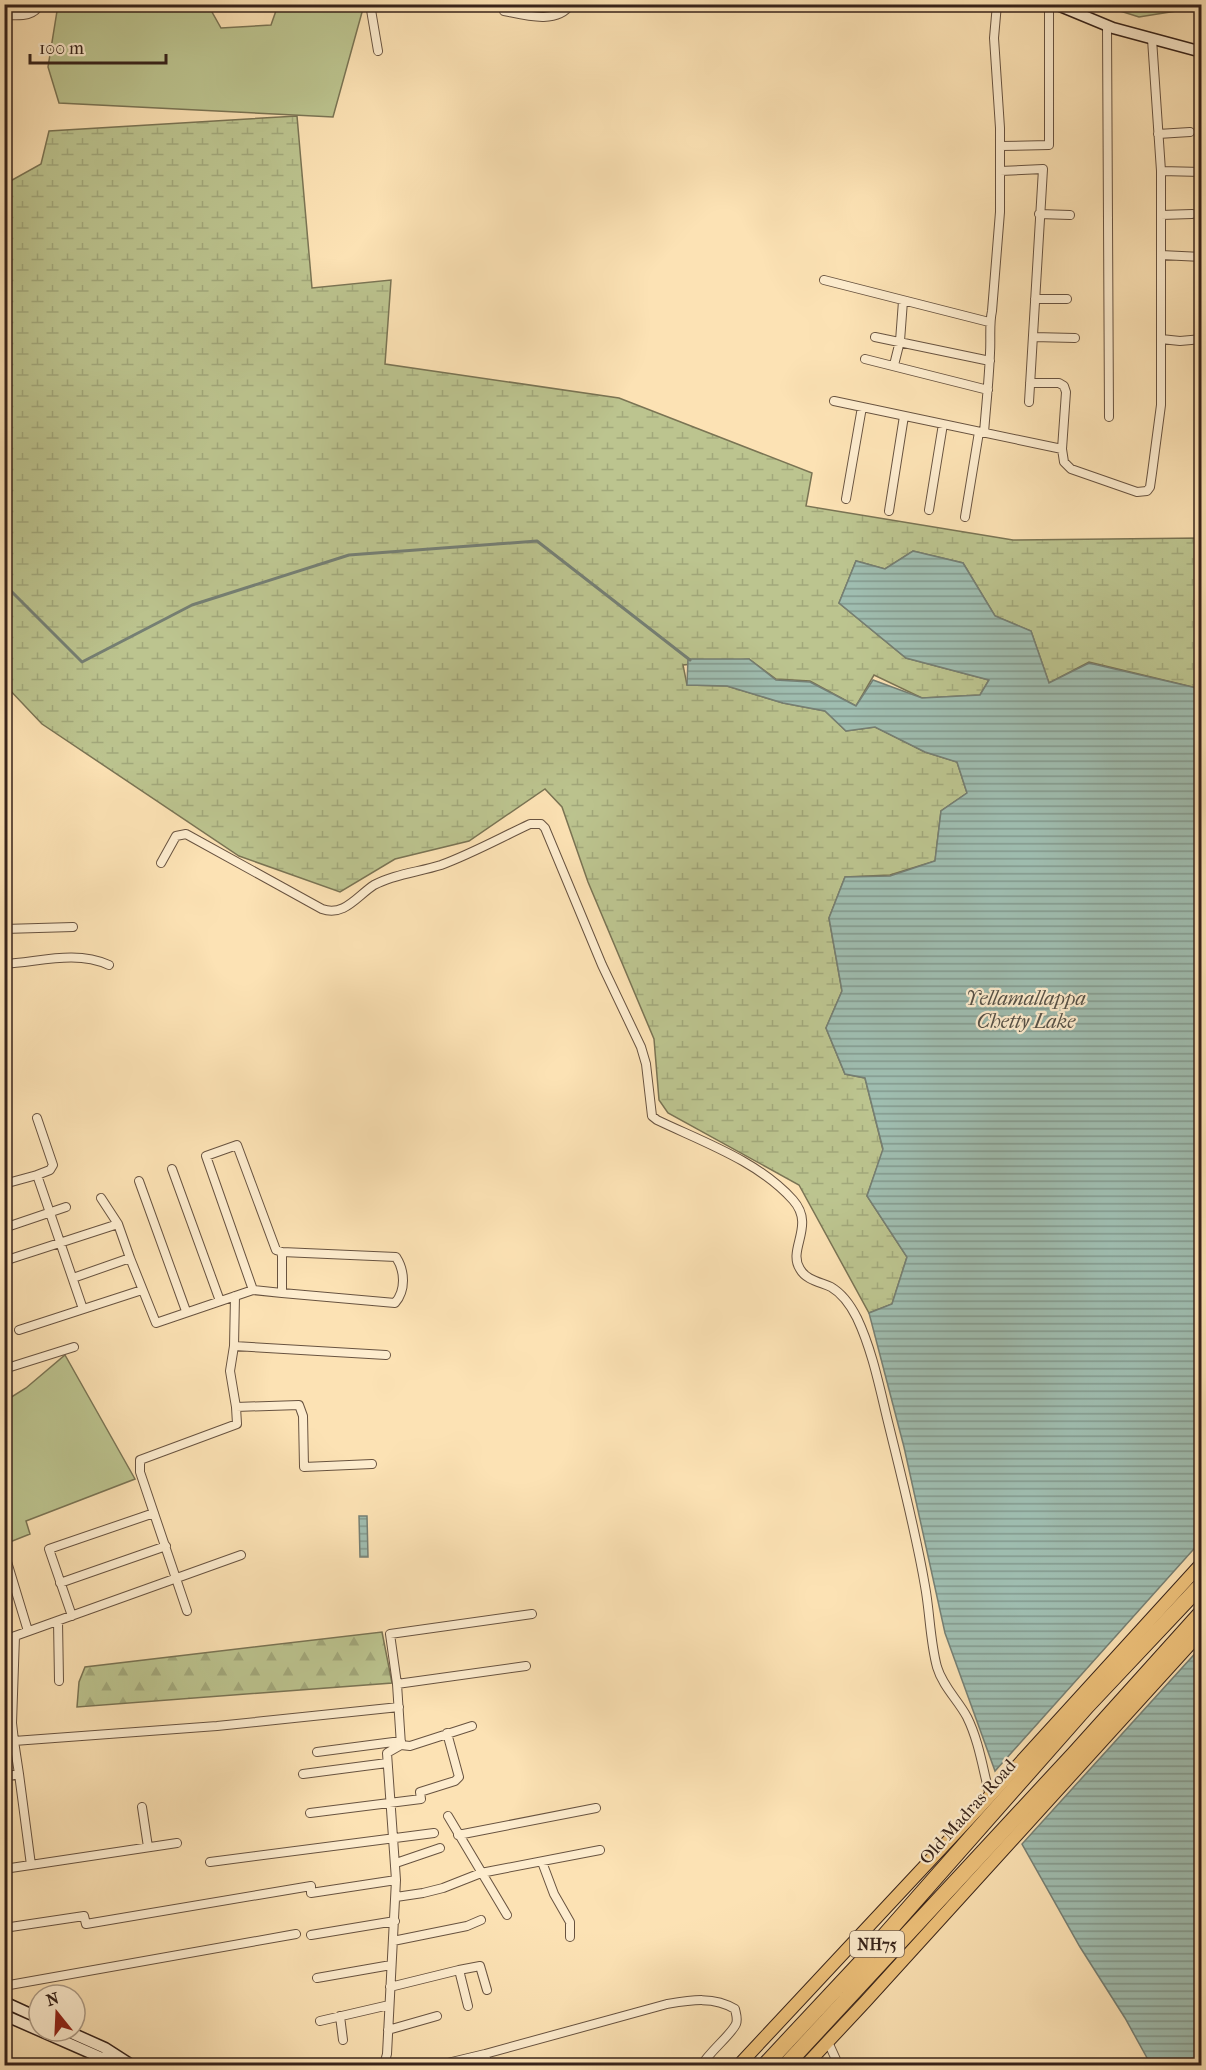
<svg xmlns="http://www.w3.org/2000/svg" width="1206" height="2070" font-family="'IM FELL French Canon',serif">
	<defs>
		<pattern id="forest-firs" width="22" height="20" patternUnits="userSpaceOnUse" patternTransform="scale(1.5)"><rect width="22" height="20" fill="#bcc48f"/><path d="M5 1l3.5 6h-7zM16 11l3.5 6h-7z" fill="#a2a87b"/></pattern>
		<pattern id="wetland-marsh" width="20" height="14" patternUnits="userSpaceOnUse" patternTransform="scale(1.5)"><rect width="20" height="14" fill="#bcc48f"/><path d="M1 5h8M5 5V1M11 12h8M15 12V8" fill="none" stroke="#a2a87b"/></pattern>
		<pattern id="water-rules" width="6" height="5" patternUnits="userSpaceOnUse" patternTransform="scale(1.5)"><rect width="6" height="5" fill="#9fbdb0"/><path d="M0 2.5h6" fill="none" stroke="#82998e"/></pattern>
	</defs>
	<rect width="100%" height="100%" fill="#fce2b4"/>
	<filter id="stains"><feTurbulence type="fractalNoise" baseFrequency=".00333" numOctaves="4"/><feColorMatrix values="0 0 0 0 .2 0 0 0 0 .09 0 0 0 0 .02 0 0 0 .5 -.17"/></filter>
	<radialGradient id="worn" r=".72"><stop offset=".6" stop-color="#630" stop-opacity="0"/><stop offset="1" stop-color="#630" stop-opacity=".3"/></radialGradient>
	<path fill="#bcc48f" stroke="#7a7454" stroke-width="1.5" d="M1201 4V7L1139 17 1101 5Z
		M58 5H208L221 28 271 25 278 5H364L333 117 59 103 48 67Z
		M65 1355 135 1479 26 1521 30 1534 5 1544V1401L26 1388Z"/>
	<path fill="url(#forest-firs)" stroke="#7a7454" stroke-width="1.5" d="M382 1632 392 1683 77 1707 79 1682 85 1667Z"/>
	<path fill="url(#wetland-marsh)" stroke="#7a7454" stroke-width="1.5" d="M297 116 312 288 391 280 385 364 619 398 812 473 806 506 1013 540 1201 538V689L1089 662 1049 683 1031 631 995 616 963 563 913 551 885 569 856 561 839 603 906 658 989 680 980 695 922 698 874 675 856 706 810 681 776 679 749 659 683 665 687 685 727 686 783 703 825 711 846 731 875 727 925 752 957 762 967 793 941 811 935 861 890 875 845 877 829 918 842 991 826 1028 845 1074 865 1078 883 1150 867 1196 907 1257 892 1304 869 1313 799 1185 668 1113 659 1100 654 1039 588 882 562 807 545 789 469 841 395 859 340 892 239 856 42 724 5 685V184L41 164 49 131Z"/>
	<path fill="url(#water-rules)" stroke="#757f74" stroke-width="1.5" d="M913 551 963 563 995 616 1031 631 1049 683 1089 663 1201 689V1541L995 1771 945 1633 904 1447 869 1313 892 1304 907 1257 867 1196 883 1149 865 1078 845 1074 826 1028 842 991 829 918 845 877 890 876 935 861 941 811 967 793 957 762 925 752 875 727 846 731 825 711 783 703 727 686 687 685 688 659H749L776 680 810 682 856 706 873 680 922 698 980 695 989 680 906 658 839 603 856 561 885 569Z
		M359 1516H367L368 1557H360Z
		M1201 1647V2065H1151L1125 2018 1080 1947 1022 1844Z"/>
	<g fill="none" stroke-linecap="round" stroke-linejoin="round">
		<path stroke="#757f74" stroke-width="3" d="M4 584 82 662 192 605 349 555 537 541 690 660"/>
		<defs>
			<path id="street" d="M370 4 378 51
				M504 11C524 15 557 25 571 4
				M4 15C19 15 33 18 40 4
				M1107 26 1109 417
				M1158 134 1190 132
				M1000 146 1049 145V4
				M1000 171 1043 169 1029 402
				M1161 171 1202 172
				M1039 214 1070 215
				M1161 215 1192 214
				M1161 255 1202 257
				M824 280 989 322
				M1035 299H1067
				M875 337 990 361
				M1033 337 1075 338
				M1161 339 1180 341 1202 339
				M865 359 988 390
				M894 365 900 341 903 301
				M1030 383H1059L1064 386 1066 392 1062 449 1064 462 1071 469 1137 492 1147 491 1150 487 1152 473 1161 405V171L1152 39
				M834 401 1062 449
				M984 433C986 406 989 380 990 353 991 339 989 324 992 311L1000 212V128L994 38 997 4
				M846 499 862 407
				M929 510 943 424
				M889 511 904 416
				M965 517 979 432
				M161 863 176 836 186 834 322 909C344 917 357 896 374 885 394 874 419 872 441 865 471 854 500 838 530 824H541L545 828 602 965 641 1047 646 1064 652 1116 657 1120C703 1142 758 1161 793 1200 816 1226 787 1249 800 1269 806 1280 820 1282 831 1287 843 1294 851 1306 857 1318 873 1352 880 1390 889 1426 902 1479 916 1533 925 1586 930 1613 930 1641 937 1667 943 1687 958 1700 967 1717 979 1741 983 1770 990 1796
				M4 929 73 927
				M4 964C40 962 75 950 109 965
				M37 1118 53 1165 50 1170 37 1175 83 1309
				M172 1169 220 1301
				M4 1171 8 1183
				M139 1181 186 1311
				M4 1184 37 1175
				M101 1198 118 1224 130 1258
				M4 1228 66 1207
				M4 1261 118 1224
				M73 1278 130 1258 156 1323 253 1290 282 1293
				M253 1290 206 1156 237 1145 276 1250 282 1252 396 1257C405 1271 406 1290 395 1303L282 1293V1252
				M235 1296 234 1346 230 1371 236 1407
				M19 1330 142 1290
				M234 1346 386 1355
				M4 1369 74 1347
				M4 1552 28 1631
				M60 1583 166 1546
				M187 1611 140 1472V1460L237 1424 236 1407 299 1405 303 1416 304 1467 372 1464
				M72 1616 49 1549 154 1513
				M58 1621 59 1681
				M4 1640 241 1555
				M397 1684 526 1666
				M14 1741 12 1723 15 1636
				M401 1745 397 1684 390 1634 532 1614
				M317 1752 401 1741
				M19 1774 31 1865
				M303 1774 387 1763
				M4 1777 19 1774 14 1741 217 1726 399 1707
				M142 1807 148 1847
				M310 1813 421 1799 420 1792 455 1781 459 1777 447 1733
				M448 1816 507 1915
				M458 1835 596 1808
				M210 1862 434 1833
				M542 1862 554 1894 570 1922V1937
				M396 1863 440 1848
				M4 1869 177 1843
				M396 1897 423 1893 443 1888 481 1873 600 1850
				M4 1928 84 1916 86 1924 311 1886V1893L396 1880
				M311 1935 395 1921
				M393 1941 467 1926 481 1920
				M459 1970 480 1966 487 1990
				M317 1978 391 1965
				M4 1986 296 1934
				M390 1987 459 1970 468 2006
				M340 2016 343 2040
				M320 2021 389 2005
				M388 2030 437 2016
				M828 2042 839 2066
				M485 2054 488 2066
				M380 2066 385 2061 387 2054 396 1880 387 1753 401 1745 410 1746 472 1726
				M435 2066 485 2054 667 2004C691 2000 714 1996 735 2009 736 2014 738 2019 736 2024 731 2035 710 2051 701 2066"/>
			<path id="secondary" d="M1055 4 1113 28 1202 52
				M4 2002 39 2018
				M4 2015 102 2058 116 2056
				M67 2031 105 2048 133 2066"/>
			<path id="primary" d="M738 2066 978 1809 1202 1563
				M805 2066 865 2002 1202 1631"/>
			<path id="highway" d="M764 2066 863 1960 1087 1706 1202 1584
				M785 2066 1075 1753 1202 1612"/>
		</defs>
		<use href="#street" stroke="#685340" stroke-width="10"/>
		<use href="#secondary" stroke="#37231a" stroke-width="13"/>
		<use href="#primary" stroke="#37231a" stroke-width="14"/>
		<use href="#highway" stroke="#37231a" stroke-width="17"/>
		<use href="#street" stroke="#fdecce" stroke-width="8"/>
		<use href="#secondary" stroke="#fdecce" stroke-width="10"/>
		<use href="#primary" stroke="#eec17a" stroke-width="12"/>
		<use href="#highway" stroke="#eec17a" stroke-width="15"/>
	</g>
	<g text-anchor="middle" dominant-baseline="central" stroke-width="4.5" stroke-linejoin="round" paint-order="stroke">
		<rect fill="#fdecce" stroke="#725f50" stroke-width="1.5" x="850" y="1931" width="54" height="26" rx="4.5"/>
		<g font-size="16" font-weight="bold" fill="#37231a">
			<text x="877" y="1944">NH75</text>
		</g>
		<g font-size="18" fill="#37231a" stroke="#fdecce">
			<text transform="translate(968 1812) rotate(-48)">Old Madras Road</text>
		</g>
		<g font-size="20" font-style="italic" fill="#565147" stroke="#fdecce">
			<text x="1026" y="998">Yellamallappa<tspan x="1026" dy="23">Chetty Lake</tspan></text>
		</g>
	</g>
	<rect width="1206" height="2070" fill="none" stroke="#fce2b4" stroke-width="24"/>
	<rect x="6" y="6" width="1194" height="2058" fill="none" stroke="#37231a" stroke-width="3"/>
	<rect x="12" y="12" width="1182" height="2046" fill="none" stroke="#37231a" stroke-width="1.5"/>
	<g transform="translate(57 2013) rotate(342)"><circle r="28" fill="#fdecce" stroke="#ae9c86" stroke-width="1.5"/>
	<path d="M0-4.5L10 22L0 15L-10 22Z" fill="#8f2418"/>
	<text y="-9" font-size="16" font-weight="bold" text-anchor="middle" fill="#37231a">N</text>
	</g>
	<path d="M30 54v9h136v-9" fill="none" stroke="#37231a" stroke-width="3"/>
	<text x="39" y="54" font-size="18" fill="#37231a" stroke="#fdecce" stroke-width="4.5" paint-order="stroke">100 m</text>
	<rect width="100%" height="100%" filter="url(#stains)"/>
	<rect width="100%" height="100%" fill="url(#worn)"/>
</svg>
